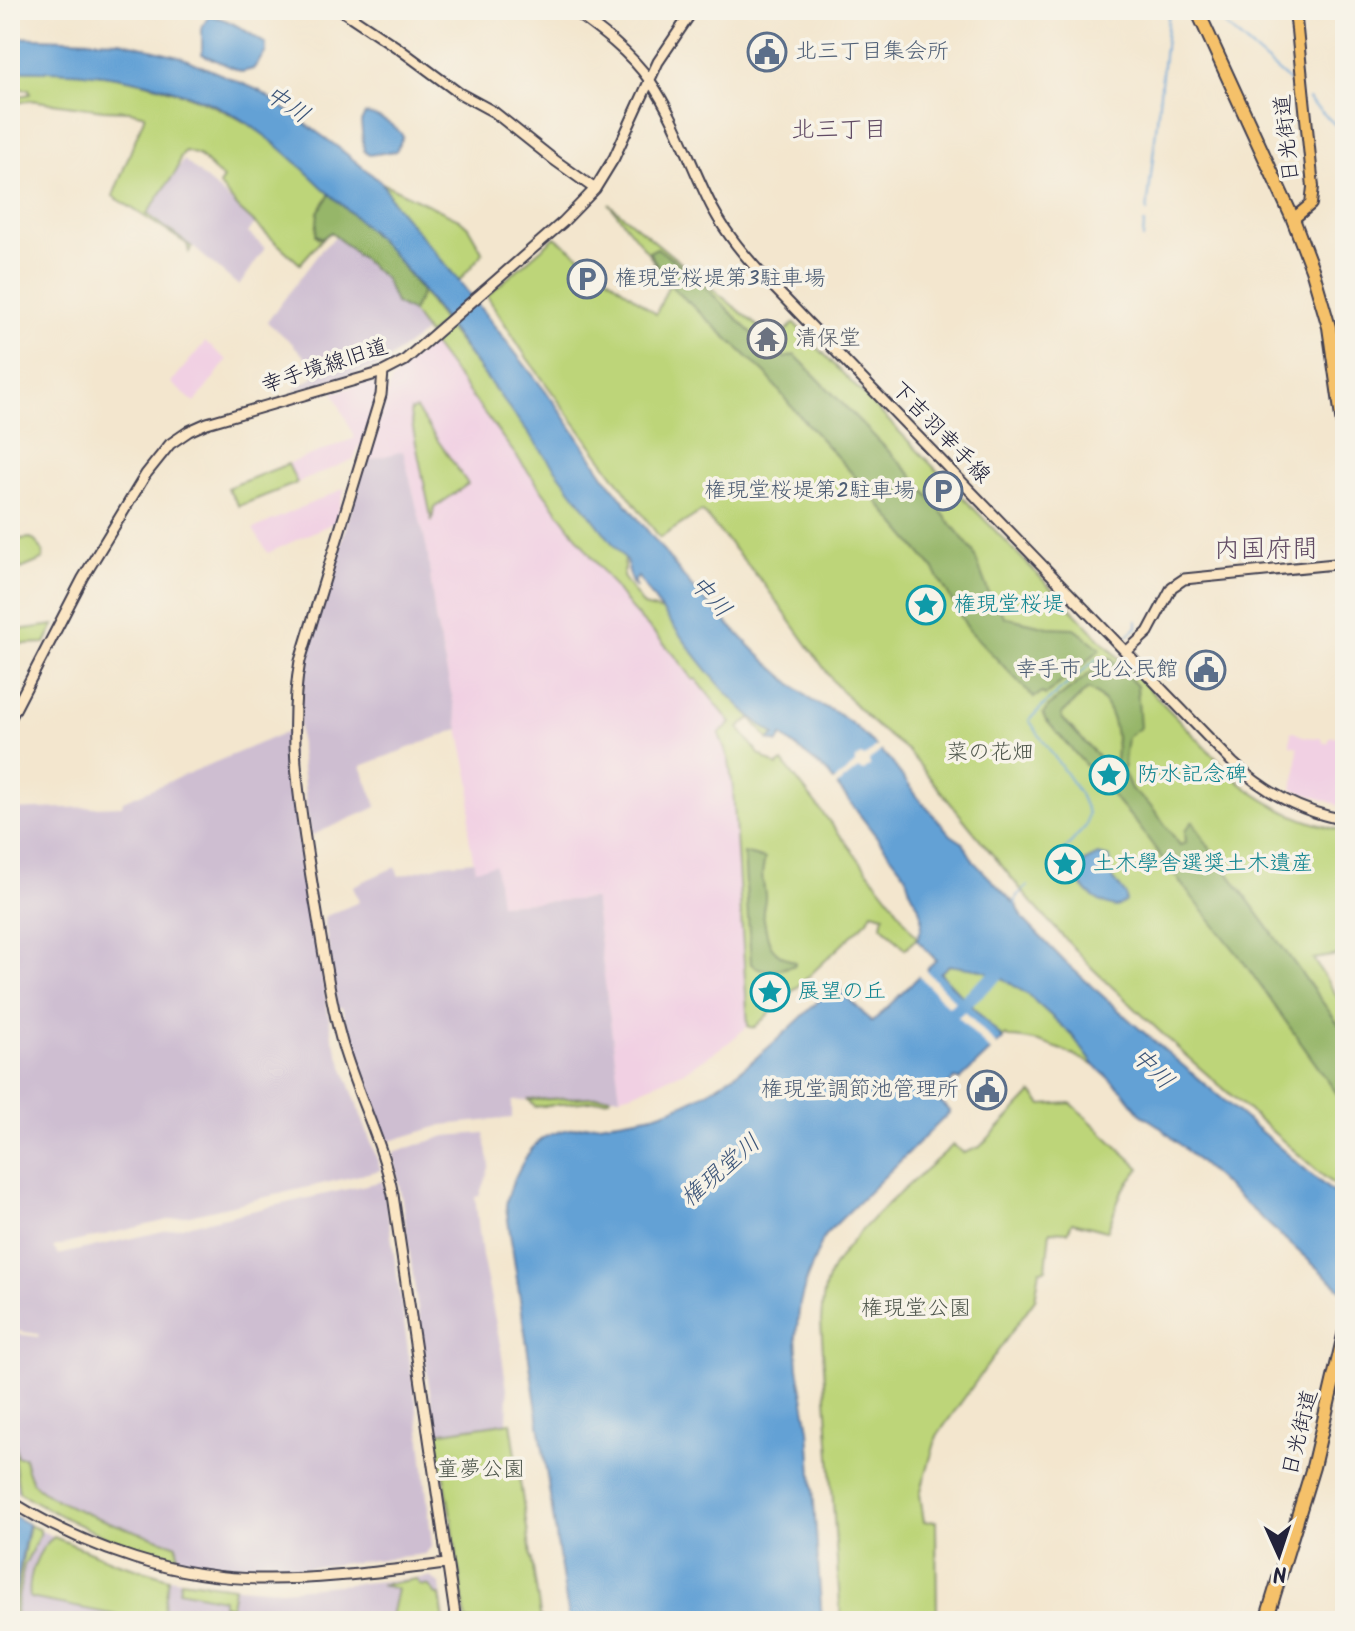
<svg xmlns="http://www.w3.org/2000/svg" width="1355" height="1631" font-family="Kalam,'Klee One',sans-serif">
	<rect width="100%" height="100%" fill="#f7f3e8"/>
	<filter id="ink" filterUnits="userSpaceOnUse"><feTurbulence type="fractalNoise" baseFrequency=".0125" numOctaves="2"/><feDisplacementMap in="SourceGraphic" scale="16" xChannelSelector="R" yChannelSelector="G"/><feConvolveMatrix kernelMatrix="1 2 1 2 8 2 1 2 1" color-interpolation-filters="sRGB"/></filter>
	<filter id="wash" filterUnits="userSpaceOnUse"><feTurbulence type="fractalNoise" baseFrequency=".006" numOctaves="4" result="noise"/><feDisplacementMap in="SourceGraphic" scale="32" xChannelSelector="R" yChannelSelector="G"/><feGaussianBlur stdDeviation="1.8" result="paint"/><feColorMatrix in="noise" values="0 0 0 0 0 0 0 0 0 0 0 0 0 0 0 0 0 1.4 0 .05"/><feComposite in="paint" operator="in"/></filter>
	<g filter="url(#wash)">
		<rect width="100%" height="100%" fill="#f3e6ce"/>
		<path fill="#f1d0e3" d="M205 342 227 360 195 403 171 383Z
			M431 342 631 609 668 648 677 654 693 680 696 678 731 723 719 734 729 761 733 789 742 892 748 1026 728 1043 687 1070 632 1093 620 1096 594 899 500 904 475 869 469 836 471 785 435 617 427 549 403 452 366 461 392 380Z
			M365 384H372L377 390 361 450 358 445 354 459 297 483 288 464 355 438 333 392Z
			M345 488 335 522 268 553 253 529Z
			M1291 731 1305 737 1322 738 1323 743 1329 742V737L1345 736V807L1292 789 1296 775 1298 747 1290 745Z"/>
		<path fill="#cebed1" d="M184 160 255 223 248 233 265 248 239 286 192 246 146 215Z
			M337 236 385 279 395 302 412 312 425 332 378 367 291 391 314 377 311 364 291 342 267 322 323 248Z
			M403 451 427 549 435 618 459 729 361 766 377 807 310 836 300 751 299 707 306 658 366 461Z
			M289 731 293 794 332 1036 381 1170 53 1247 58 1255 383 1181 420 1430 432 1546 425 1554 298 1569 207 1563 153 1553 89 1530 10 1489V1333L39 1337 38 1334 10 1330V810L122 806 123 801Z
			M474 861 475 869 495 865 500 904 594 899 620 1096 512 1101V1118L443 1125 390 1141 386 1140 358 1068 342 1007 337 1008 324 917 359 902 353 886 395 867 399 876 444 864Z
			M484 1133 490 1165 479 1196 475 1197 482 1256 501 1349 508 1396 507 1422 436 1433 402 1200 393 1156 395 1152 446 1136Z
			M29 1525 79 1549 133 1568 169 1578 225 1586 281 1590 430 1577 440 1585 445 1621H11Z"/>
		<path fill="#bdd579" stroke="#707c5a" stroke-width="2" d="M54 70C138 75 218 96 285 150 300 164 315 179 330 194L318 212V238H323L300 264 238 208 219 185 223 179 198 155 185 151 180 158 177 170 147 214 192 247 189 252 187 244 113 196 145 115 130 111 103 110 30 100 10 105V98L30 94 29 89H10V71Z
			M382 183 459 219 468 227 483 253 459 281 394 204Z
			M609 204 776 341 794 323 1241 784C1274 809 1305 823 1345 831V954L1313 959 1345 1009V1195L1184 1054 1093 969 1032 903 908 751 876 726 836 685 764 584 702 511 660 538 527 358 487 296 555 237 656 314 668 287 666 281 648 253Z
			M422 292 444 322 428 335 412 312Z
			M448 328 625 559 623 577 644 606 663 611 725 690 751 717 775 735 769 740 751 718 739 728 759 754 777 766 783 762 893 903 917 938 905 949 882 925 884 915 872 912 868 920 754 1028 748 1026 733 789 729 761 719 734 731 723 696 679 693 680C676 653 653 633 631 609L431 342Z
			M416 409 468 484 434 508 432 522 410 414 411 410Z
			M288 464 297 483 239 506 227 488Z
			M31 538C38 544 46 550 42 560L21 569 11 552 10 540Z
			M54 625 45 643 22 644 17 630Z
			M950 965C960 966 971 967 981 970 1022 980 1074 1030 1095 1066 1068 1051 1038 1038 1009 1038L1006 1035 1002 1038 940 973Z
			M1032 1093 1042 1105 1071 1103 1140 1168 1122 1191 1107 1231 1072 1222 1068 1232 1050 1231 1046 1269 1040 1270 1035 1299 937 1436 920 1494 924 1522 936 1521 937 1621H841L821 1322C822 1306 823 1289 830 1274 851 1230 917 1179 953 1145L964 1153 980 1147Z
			M610 1096 609 1099 535 1107 529 1100Z
			M10 1405 17 1457H24C26 1465 27 1474 32 1481 50 1507 144 1533 177 1545L178 1558C120 1547 69 1523 19 1492L10 1431Z
			M511 1422 541 1621H466L452 1521 436 1433Z
			M29 1525 40 1530V1534L24 1566 14 1621H11Z
			M54 1537 115 1562 169 1578 162 1620H160L161 1614 155 1612 146 1621 30 1598C27 1578 37 1549 54 1537Z
			M416 1579 420 1585 429 1586 436 1595H440L444 1621H390L397 1589 380 1585Z
			M181 1580 234 1587 231 1607 223 1605V1599L179 1590Z"/>
		<path fill="#96b669" stroke="#5c6c52" stroke-width="2" fill-rule="evenodd" d="M330 194 386 246 422 292 412 312 395 303 385 279 331 232 323 238 316 235 318 212Z
			M657 248C669 257 681 266 692 275 724 303 749 336 785 358L795 355 910 473 973 551 991 599 1005 617 1048 627 1074 628 1101 649 1046 695 1041 693 1034 698 968 629 933 568 868 491 790 405 766 374 672 287 649 252Z
			M1110 657 1137 686 1140 728 1127 737 1123 771 1131 789 1152 807 1180 845 1186 843 1185 831 1193 821 1205 841 1345 1033V1105L1240 957 1172 872 1138 825 1045 719 1043 714 1050 705ZM1088 689C1115 700 1122 746 1113 772L1062 718V714Z
			M744 853 765 859C760 878 763 878 765 895 766 902 762 908 763 914 768 941 767 952 795 962V965C779 970 765 974 751 964Z"/>
		<path fill="#64a1d5" stroke="#436288" stroke-width="2" d="M209 16C228 17 250 34 266 44V52L253 69 242 72 202 54V27Z
			M10 37 120 41 178 56 260 91 339 148 382 183 394 204 459 281 557 406 605 477 692 587 758 654 793 685 812 701 837 713 855 726 890 760 920 800 951 835 963 843 974 862 1017 906 1024 920 1065 962 1134 1024 1345 1203V1293L1159 1126 1142 1115 1122 1090 1095 1066 1071 1034 1028 995 1002 978 982 970 949 965 940 973 1003 1039 960 1080 954 1079 936 1097 950 1112 824 1236 807 1278 800 1303 796 1336 798 1368 809 1429 822 1621H569L506 1207C507 1190 527 1148 543 1138 565 1125 628 1122 657 1114 729 1092 782 1036 835 985L872 1022 936 960 917 940C932 907 910 905 906 875L826 771 782 736 778 743 769 740 775 735C721 699 676 629 638 577L634 582 636 588 631 581 627 562C581 503 536 444 491 384 455 338 424 287 384 245 364 224 343 206 322 187 286 152 248 116 200 99 139 75 75 69 10 71Z
			M365 114C377 115 398 126 403 137L396 151 369 155 364 151 361 122Z
			M1098 855 1110 858 1111 876 1126 895V902L1116 907C1102 905 1084 893 1078 879L1084 870V862Z
			M10 1514 28 1524 10 1617Z"/>
		<path fill="#f3e6ce" d="M880 744 884 748 869 761 870 766 864 771 858 769 834 788 831 784 855 764V760L860 755 865 757Z
			M923 967 999 1048 993 1054 916 973Z"/>
		<g fill="none" stroke-linecap="round" stroke-linejoin="round">
			<path stroke="#64a1d5" stroke-width="2" d="M1208 10 1298 89
				M1308 99 1345 134
				M1147 212 1169 10
				M1143 239 1144 223
				M1127 636 1137 627V621
				M1049 867 1086 826 1088 813 1080 794 1029 720 1051 698 1097 659
				M1015 904 1017 896 1028 886"/>
			<path stroke="#64a1d5" stroke-width="14" d="M953 1012 1010 963"/>
		</g>
	</g>
	<g filter="url(#ink)">
		<g fill="none" stroke-linecap="round" stroke-linejoin="round">
			<defs>
				<path id="secondary" d="M341 10 398 48 459 93 494 112 553 159 595 189
					M572 10C600 30 630 52 650 81 677 120 691 167 713 209 727 235 745 256 765 278L1233 763C1266 793 1301 812 1345 820
					M383 372 381 395 300 661C286 740 302 818 314 896 323 946 329 997 343 1046 358 1097 383 1143 393 1195L456 1621
					M1126 652 1148 632 1172 587 1184 579 1345 563
					M10 719 83 578 146 474 170 444 189 431 207 423 383 372 404 361 563 222 595 189 614 158 658 62 693 10
					M10 1501C88 1549 178 1580 270 1579 330 1579 389 1570 447 1564"/>
				<path id="primary" d="M1293 219 1311 204 1313 187 1295 10"/>
				<path id="highway" d="M1197 10 1293 219 1312 269 1329 327 1345 439
					M1266 1621 1313 1467 1345 1331"/>
			</defs>
			<use href="#secondary" stroke="#413f51" stroke-width="13"/>
			<use href="#primary" stroke="#413f51" stroke-width="14"/>
			<use href="#highway" stroke="#413f51" stroke-width="16"/>
			<use href="#secondary" stroke="#fbe6c4" stroke-width="9"/>
			<use href="#primary" stroke="#f5c16b" stroke-width="10"/>
			<use href="#highway" stroke="#f5c16b" stroke-width="12"/>
		</g>
	</g>
	<defs>
		<symbol id="civic-ring" viewBox="-11 -11 22 22"><circle r="9.5" fill="#f7f3e8" stroke="#5c6f8a" stroke-width="1.5"/><path d="M-.6-6.5H3V-4.5H.6V-3L4-1V1h2V6H-6V1h2V-1L-.6-3ZM-1.2 2.5V6h2.4V2.5Z" fill="#5c6f8a"/></symbol>
		<symbol id="parking-ring" viewBox="-11 -11 22 22"><circle r="9.5" fill="#f7f3e8" stroke="#5c6f8a" stroke-width="1.5"/><path d="M-3.5-5.5H1a3.5 3.5 0 0 1 0 7H-1V5.5H-3.5ZM-1-3.4V-.6H.8a1.4 1.4 0 0 0 0-2.8Z" fill="#5c6f8a"/></symbol>
		<symbol id="temple-ring" viewBox="-11 -11 22 22"><circle r="9.5" fill="#f7f3e8" stroke="#6b7280" stroke-width="1.5"/><path d="M0-6L5-2H3V0L6.5 2.5H4V6H1.5V3h-3V6H-4V2.5H-6.5L-3 0V-2H-5Z" fill="#6b7280"/></symbol>
		<symbol id="sight-ring" viewBox="-11 -11 22 22"><circle r="9.5" fill="#f7f3e8" stroke="#0f9aa8" stroke-width="1.5"/><path d="M0-6L1.8-2.2L6-1.7L2.9 1.2L3.7 5.4L0 3.3L-3.7 5.4L-2.9 1.2L-6-1.7L-1.8-2.2Z" fill="#0f9aa8"/></symbol>
	</defs>
	<g fill-rule="evenodd">
		<use href="#civic-ring" x="745" y="30" width="44" height="44"/>
		<use href="#parking-ring" x="565" y="257" width="44" height="44"/>
		<use href="#temple-ring" x="745" y="317" width="44" height="44"/>
		<use href="#parking-ring" x="921" y="469" width="44" height="44"/>
		<use href="#sight-ring" x="904" y="583" width="44" height="44"/>
		<use href="#civic-ring" x="1184" y="648" width="44" height="44"/>
		<use href="#sight-ring" x="1087" y="753" width="44" height="44"/>
		<use href="#sight-ring" x="1043" y="842" width="44" height="44"/>
		<use href="#sight-ring" x="748" y="970" width="44" height="44"/>
		<use href="#civic-ring" x="965" y="1068" width="44" height="44"/>
	</g>
	<g text-anchor="middle" dominant-baseline="central" stroke-width="7" stroke-linejoin="round" paint-order="stroke">
		<g font-size="22" fill="#4e5e75" stroke="#f7f3e8" text-anchor="end">
			<text x="795" y="52" text-anchor="start">北三丁目集会所</text>
			<text x="615" y="279" text-anchor="start">権現堂桜堤第3駐車場</text>
			<text x="915" y="491">権現堂桜堤第2駐車場</text>
			<text x="1178" y="670">幸手市 北公民館</text>
			<text x="959" y="1090">権現堂調節池管理所</text>
		</g>
		<g font-size="22" fill="#22223b" stroke="#f7f3e8">
			<text transform="translate(1288 138) rotate(-96)">日光街道</text>
			<text transform="translate(325 367) rotate(-18)">幸手境線旧道</text>
			<text transform="translate(940 433) rotate(46)">下吉羽幸手線</text>
			<text transform="translate(1301 1433) rotate(-76)">日光街道</text>
		</g>
		<g font-size="22" fill="#5b616d" stroke="#f7f3e8" text-anchor="start">
			<text x="795" y="339">清保堂</text>
		</g>
		<g font-size="22" fill="#0d838f" stroke="#f7f3e8" text-anchor="start">
			<text x="954" y="605">権現堂桜堤</text>
			<text x="1137" y="775">防水記念碑</text>
			<text x="1093" y="864">土木學舎選奨土木遺産</text>
			<text x="798" y="992">展望の丘</text>
		</g>
		<g font-size="22" fill="#50584e" stroke="#f7f3e8">
			<text x="990" y="753">菜の花畑</text>
			<text x="916" y="1309">権現堂公園</text>
			<text x="481" y="1470">童夢公園</text>
		</g>
		<g font-size="24" font-style="italic" fill="#3c5579" stroke="#f7f3e8">
			<text transform="translate(287 105) rotate(34)">中川</text>
			<text transform="translate(710 597) rotate(47)">中川</text>
			<text transform="translate(1152 1069) rotate(45)">中川</text>
			<text transform="translate(721 1171) rotate(-41)">権現堂川</text>
		</g>
		<g font-size="24" fill="#614b64" stroke="#f7f3e8">
			<text x="839" y="130">北三丁目</text>
		</g>
		<g font-size="26" fill="#614b64" stroke="#f7f3e8">
			<text x="1266" y="550">内国府間</text>
		</g>
	</g>
	<rect width="1355" height="1631" fill="none" stroke="#f7f3e8" stroke-width="40"/>
	<g transform="translate(1279 1555) rotate(177)" stroke="#f7f3e8" stroke-width="6" paint-order="stroke">
	<path d="M0-6L14 30L0 20L-14 30Z" fill="#22223b"/>
	<text y="-12" font-size="22" font-weight="bold" text-anchor="middle" fill="#22223b">N</text>
	</g>
</svg>
